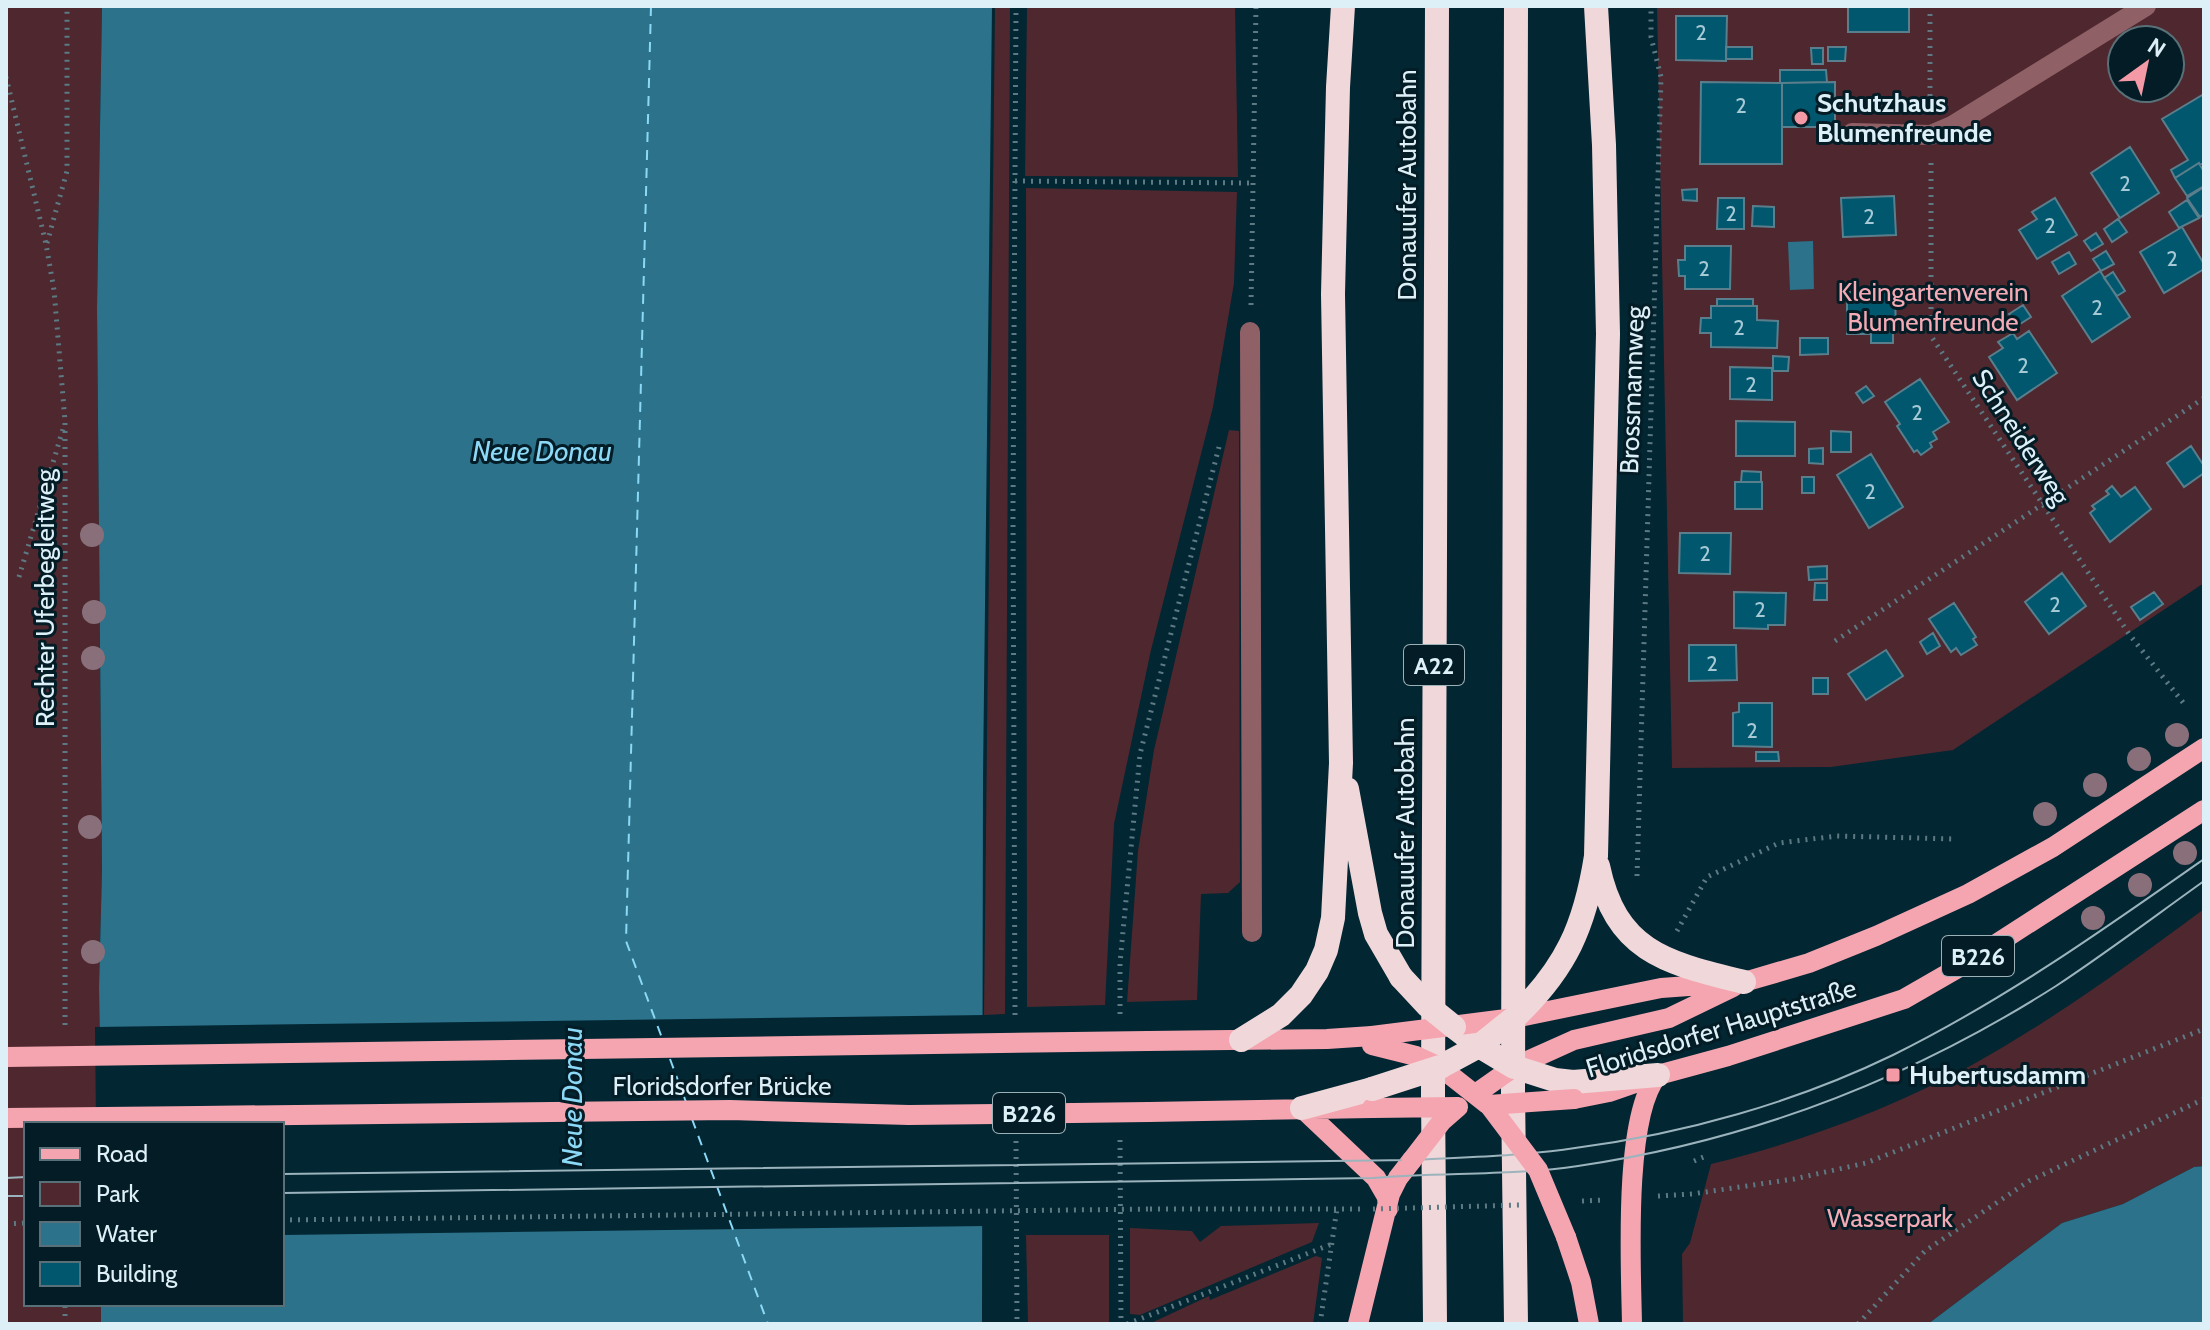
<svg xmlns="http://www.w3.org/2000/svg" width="2210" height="1330" font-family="Cabin,sans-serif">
	<rect width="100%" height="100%" fill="#022632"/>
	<path fill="#4e282e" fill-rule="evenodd" d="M6 6H102L97 308 102 870 99 987 100 1124H26V1304H101V1324H6Z
		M995 6H1010L1005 1014 984 1015Z
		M1027 6H1235L1238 177 1025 176Z
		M1657 6H2204V583L1953 750 1831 767 1672 768ZM2122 40H2170V88H2122Z
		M1026 188 1237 192 1234 283 1213 407 1151 650 1114 824 1105 1005 1027 1007Z
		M1229 430 1239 431 1240 882 1228 893 1201 894 1197 1000 1127 1002 1138 851 1154 750Z
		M2204 909V1166L2194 1167 2123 1204 2062 1223 1928 1324H1683L1682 1254 1690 1243 1711 1164C1801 1142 1890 1109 1972 1065 2053 1020 2130 964 2204 909Z
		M1319 1223 1312 1242 1140 1315 1130 1314V1228L1192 1231 1200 1242 1221 1226Z
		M1026 1235H1109V1324H1028Z
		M1316 1256 1322 1258 1313 1324H1149L1209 1296 1210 1300Z"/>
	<path fill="#2c728a" d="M102 6H992L983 778 982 1324H101V1304H282V1124H101L99 987 102 870 97 308Z
		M1813 241 1814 289 1790 290 1788 242Z
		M2204 1166V1324H1928L2062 1223 2123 1204 2194 1167Z"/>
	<path fill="#022632" d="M986 1015V1226L282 1235V1124H96L95 1027Z"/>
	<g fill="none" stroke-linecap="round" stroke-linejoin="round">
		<path stroke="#8bd9f6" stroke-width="2" stroke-dasharray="10 8" stroke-linecap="butt" d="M651 6 626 941 662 1038
			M670 1059 686 1102
			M692 1119 768 1324"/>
	</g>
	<path fill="#01576e" stroke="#5b7e8c" stroke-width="2" d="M1848 6H1909V32H1848Z
		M1676 16H1727L1726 61 1676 60Z
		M1726 47H1752V59H1726Z
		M1828 47H1846L1845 61H1828Z
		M1811 48H1823V64H1812Z
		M1780 70H1826L1827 82 1780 83Z
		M1701 82 1782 83V164H1700Z
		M1835 82V127H1782V83Z
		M2204 94V163L2200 165 2199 163 2175 178 2171 170 2188 160 2162 119Z
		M2130 147 2159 193 2120 218 2091 173Z
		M2199 163 2204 172V186L2187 196 2175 178Z
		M2204 187V214L2200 217 2187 198Z
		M1697 189V201L1683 200 1682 190Z
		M1894 196 1896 235 1843 237 1841 198Z
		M1718 198H1744V229H1717Z
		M2055 198 2077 235 2037 259 2019 230 2037 219 2032 212Z
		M2187 200 2199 218 2179 228 2169 212Z
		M1753 206 1774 207V227L1752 226Z
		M2118 219 2127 232 2112 242 2104 229Z
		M2182 227 2204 264V269L2164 293 2140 252Z
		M2096 233 2103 244 2091 251 2084 241Z
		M1685 246H1731L1730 289H1685V276H1679L1678 260H1685Z
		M2106 251 2114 264 2101 271 2093 259Z
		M2069 252 2076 264 2059 274 2052 262Z
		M2100 271 2130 317 2092 342 2062 296Z
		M2113 272 2125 291 2117 296 2104 278Z
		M1847 292H1895L1896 333H1893V343H1871V334H1847Z
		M1717 299H1753V306H1717Z
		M2023 305 2031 317 2017 326 2009 314Z
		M1711 306H1757V320L1778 321 1777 348 1711 347V333H1700L1701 318H1711Z
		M2029 331 2057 373 2017 400 1989 357 2003 348 1998 342 2013 333 2017 339Z
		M1800 338H1828V354L1800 355Z
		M1773 356 1789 357 1788 371H1773Z
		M1730 367 1772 368V400L1730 399Z
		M1920 379 1949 422 1933 432 1937 439 1930 443 1932 447 1921 455 1917 450 1914 452 1897 426 1900 424 1885 402Z
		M1866 386 1874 396 1863 403 1856 393Z
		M1736 421 1795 422V456H1736Z
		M1831 431 1851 432V452H1831Z
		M2191 446 2204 466V473L2184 487 2167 463Z
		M1823 448V464L1809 463V449Z
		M1871 454 1903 507 1869 528 1837 475Z
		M1742 471 1761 472V482H1741Z
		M1802 477H1814V493H1802Z
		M1735 482H1762V509H1735Z
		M2112 486 2121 497 2135 487 2151 509 2110 542 2090 513 2095 509 2092 506 2109 494 2106 491Z
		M1680 533H1731L1730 574 1679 573Z
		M1827 566V579L1809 580 1808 567Z
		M2062 573 2086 606 2049 634 2025 602Z
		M1815 583H1827V600H1814Z
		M1734 592 1786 593 1785 625H1768V629L1734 628Z
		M2154 592 2163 604 2140 620 2131 607Z
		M1954 603 1976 637 1973 639 1977 645 1961 655 1956 648 1951 652 1929 619Z
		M1933 633 1940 646 1927 654 1920 642Z
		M1689 645H1736L1737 680 1689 681Z
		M1886 650 1903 676 1866 700 1848 674Z
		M1813 678H1828V694H1813Z
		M1739 703H1772V747L1733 746V713L1739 712Z
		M1756 752H1778L1779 761H1756Z"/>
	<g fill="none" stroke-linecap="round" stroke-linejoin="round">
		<path stroke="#5d7a84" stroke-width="5" stroke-dasharray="2 6" stroke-linecap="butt" d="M1930 6V105
			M6 77 46 244 54 290 65 421V1027
			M1931 163V336L2129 634 2185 705
			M1015 181 1253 183
			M47 243 67 171V6
			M1251 305 1256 6
			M19 577 63 429
			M1835 641 2204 398
			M1637 876 1661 77 1651 37V6
			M1677 931 1707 877 1779 843 1837 836 1956 839
			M1120 1014V963L1140 754 1219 447
			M1015 1015 1013 511 1016 6
			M1120 1140 1121 1324
			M1016 1141 1017 1324
			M1694 1161 1706 1156
			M1658 1196 1692 1194 1794 1179 1866 1163 2204 1029
			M1582 1201 1604 1200
			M1150 1209H1360
			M6 1224 26 1223
			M65 1324V1304
			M1127 1324 1332 1244
			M1320 1324 1337 1208
			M1858 1324 1925 1251 2029 1181 2204 1099"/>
		<path stroke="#906067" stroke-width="20" d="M1852 133 1931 135 1952 126 2146 6
			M1250 332 1252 932"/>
		<path stroke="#f4a5b0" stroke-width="20" d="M1514 1018 1661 988 1744 982 1809 963 1876 936 1968 894 2053 847 2204 748
			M1148 1041 1327 1039 1372 1036
			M1440 1067 1487 1104
			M1514 1067 1574 1040 1669 1018 1733 987
			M1574 1099 1609 1092 1658 1075 1728 1056 1904 999 1970 961 2204 810
			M1302 1108 1376 1178 1387 1197 1388 1209
			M1149 1112 1372 1108
			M199 1116 730 1110 909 1115
			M1566 1237 1581 1282 1589 1324
			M1358 1324 1390 1194 1398 1178 1412 1160
			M1632 1324C1631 1268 1623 1115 1658 1075"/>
		<path stroke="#f0d7d9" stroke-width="24" d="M1347 789 1370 913 1376 934 1401 977
			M1598 866C1616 953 1668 963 1744 982
			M1514 1018C1566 969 1585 926 1596 856L1608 334 1604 145 1596 6
			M1241 1040 1281 1015 1301 995 1317 971 1326 950 1333 918 1341 763 1333 294 1338 87 1343 6
			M1440 1067 1479 1046 1454 1027
			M1514 1067 1555 1080 1573 1082 1658 1075
			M1302 1108 1372 1089
			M1435 1324 1433 1095 1437 6
			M1516 1324 1513 1092 1516 6"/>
		<path stroke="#9bb3bc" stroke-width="2" d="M282 1174 1412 1160C1466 1157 1521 1156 1575 1148 1683 1134 1794 1103 1893 1055 2004 1000 2103 930 2204 859
			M6 1178 26 1177
			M282 1193 1373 1178C1441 1172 1510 1176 1578 1166 1749 1141 1910 1079 2056 986 2106 953 2155 916 2204 881
			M6 1196H26"/>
		<path stroke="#5d7a84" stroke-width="5" stroke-dasharray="2 6" stroke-linecap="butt" d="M1373 1209 1521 1205
			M282 1220 1150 1209"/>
		<path stroke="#f4a5b0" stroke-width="20" d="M1372 1036 1514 1018
			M1372 1045 1416 1056 1440 1067
			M6 1057 1148 1041
			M1477 1093 1514 1067
			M1489 1105 1538 1170 1566 1237
			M1489 1105 1574 1099
			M1372 1108 1458 1107
			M909 1115 1149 1112
			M6 1118 199 1116
			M1412 1160 1442 1121 1458 1107"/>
		<path stroke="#f0d7d9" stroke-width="24" d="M1401 977 1428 1006 1454 1027
			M1514 1018 1479 1046 1514 1067
			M1372 1089 1440 1067"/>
	</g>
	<g fill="#886f7a">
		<circle cx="92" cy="535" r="12"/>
		<circle cx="94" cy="612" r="12"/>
		<circle cx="93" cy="658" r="12"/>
		<circle cx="2177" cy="735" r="12"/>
		<circle cx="2139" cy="759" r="12"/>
		<circle cx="2095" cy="785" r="12"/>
		<circle cx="2045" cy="814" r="12"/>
		<circle cx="90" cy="827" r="12"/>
		<circle cx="2185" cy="853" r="12"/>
		<circle cx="2140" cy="885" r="12"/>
		<circle cx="2093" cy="918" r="12"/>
		<circle cx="93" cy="952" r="12"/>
	</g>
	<g fill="#f49aa7" stroke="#031c25" stroke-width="3">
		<circle cx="1801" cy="118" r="8"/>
		<rect x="1885" y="1067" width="16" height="16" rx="4"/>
	</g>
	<g text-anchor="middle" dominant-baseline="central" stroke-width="6" stroke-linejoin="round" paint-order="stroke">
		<g font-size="22" fill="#a6c9d5">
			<text x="1701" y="32">2</text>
			<text x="1741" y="105">2</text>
			<text x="2125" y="183">2</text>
			<text x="1731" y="213">2</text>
			<text x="1869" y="216">2</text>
			<text x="2050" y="225">2</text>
			<text x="2172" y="258">2</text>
			<text x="1704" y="268">2</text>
			<text x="2097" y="307">2</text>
			<text x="1739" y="327">2</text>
			<text x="2023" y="365">2</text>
			<text x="1751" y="384">2</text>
			<text x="1917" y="412">2</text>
			<text x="1870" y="491">2</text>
			<text x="1705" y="553">2</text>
			<text x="2055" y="604">2</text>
			<text x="1760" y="609">2</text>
			<text x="1712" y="663">2</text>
			<text x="1752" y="730">2</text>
		</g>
		<g fill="#031c25" stroke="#9cb0b8" stroke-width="2">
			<rect x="1404" y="645" width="60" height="40" rx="6"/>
			<rect x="1942" y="936" width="72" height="40" rx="6"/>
			<rect x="993" y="1093" width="72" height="40" rx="6"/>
		</g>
		<g font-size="24" font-weight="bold" fill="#ddeff7">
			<text x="1434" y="665">A22</text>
			<text x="1978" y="956">B226</text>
			<text x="1029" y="1113">B226</text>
		</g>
		<g font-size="26" font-weight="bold" fill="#ddeff7" stroke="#031c25" text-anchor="start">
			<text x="1817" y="103">Schutzhaus<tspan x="1817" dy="30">Blumenfreunde</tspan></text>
			<text x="1909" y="1075">Hubertusdamm</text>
		</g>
		<g font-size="26" fill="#ddeff7" stroke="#031c25">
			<text transform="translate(1407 185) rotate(-90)">Donauufer Autobahn</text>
			<text transform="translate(1632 390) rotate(-88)">Brossmannweg</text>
			<text transform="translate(2021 437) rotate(57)">Schneiderweg</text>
			<text transform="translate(45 598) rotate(-90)">Rechter Uferbegleitweg</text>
			<text transform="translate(1405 833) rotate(-90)">Donauufer Autobahn</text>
			<text transform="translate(1721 1028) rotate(-17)">Floridsdorfer Hauptstraße</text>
			<text x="722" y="1086">Floridsdorfer Brücke</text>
		</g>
		<g font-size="26" fill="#f5abb5" stroke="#031c25">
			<text x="1933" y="292">Kleingartenverein<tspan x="1933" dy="30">Blumenfreunde</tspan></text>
			<text x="1890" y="1218">Wasserpark</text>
		</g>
		<g font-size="28" font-style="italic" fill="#8bd9f6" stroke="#031c25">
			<text x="542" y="451">Neue Donau</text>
			<text transform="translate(572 1097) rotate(-90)">Neue Donau</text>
		</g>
	</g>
	<rect width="2210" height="1330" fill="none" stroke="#ddeff7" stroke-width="16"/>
	<rect x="24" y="1122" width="260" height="184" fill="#031c25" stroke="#5a7079" stroke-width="2"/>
	<rect x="40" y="1148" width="40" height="12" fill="#f4a5b0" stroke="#5a7079" stroke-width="2"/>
	<text x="96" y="1162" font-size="24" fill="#ddeff7">Road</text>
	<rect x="40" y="1182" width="40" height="24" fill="#4e282e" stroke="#5a7079" stroke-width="2"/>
	<text x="96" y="1202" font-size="24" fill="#ddeff7">Park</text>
	<rect x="40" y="1222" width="40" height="24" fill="#2c728a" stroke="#5a7079" stroke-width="2"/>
	<text x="96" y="1242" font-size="24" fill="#ddeff7">Water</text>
	<rect x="40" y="1262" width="40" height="24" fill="#01576e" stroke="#5a7079" stroke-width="2"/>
	<text x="96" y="1282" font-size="24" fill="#ddeff7">Building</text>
	<g transform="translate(2146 64) rotate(33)"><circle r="38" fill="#031c25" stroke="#5a7079" stroke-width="2"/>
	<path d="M0-6L14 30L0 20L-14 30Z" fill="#f49aa7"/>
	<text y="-12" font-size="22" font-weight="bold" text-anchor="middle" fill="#ddeff7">N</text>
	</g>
</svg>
